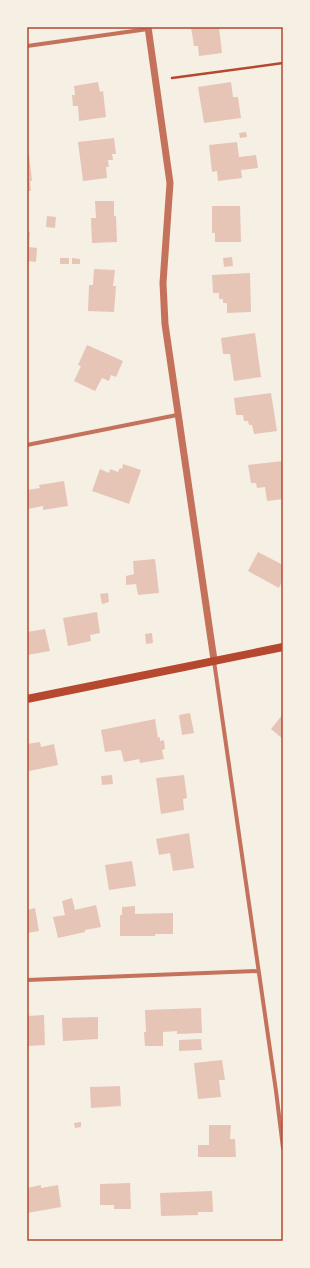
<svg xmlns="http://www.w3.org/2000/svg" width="310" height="1268" font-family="Jost,sans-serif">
	<rect width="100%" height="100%" fill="#f6efe4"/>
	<path fill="#e6c5b7" d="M191 27H219L222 53 199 56 198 46H194Z
		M98 82 100 92 103 91 106 117 79 121 78 106H73L72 95H75L74 86Z
		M231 82 233 97H238L241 118 204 123 198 87Z
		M246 132 247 137 240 138 239 133Z
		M114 138 116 154H112L113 160H108L109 167H106L107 178 83 181 78 142Z
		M237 142 239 157 256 155 258 168 241 170 242 178 218 181 217 171 212 172 209 145Z
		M29 154 32 181H30L31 191H27V155Z
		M95 201H114V216H116L117 242 92 243 91 218H96Z
		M212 206H240L241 242H215V233H212Z
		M47 216 56 217 55 228 46 227Z
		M27 232H30L29 247 37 248 36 262 27 261Z
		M232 257 233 266 224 267 223 258Z
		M60 258H69V264H60Z
		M72 258 80 259V264H72Z
		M94 269 115 270 113 286H116L114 312 88 311 89 285H93Z
		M250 273 251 312 227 313V303H223V299H219V293H213L212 275Z
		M255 333 261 377 234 381 230 354H223L221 338Z
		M87 345 123 361 116 377 111 375 109 381 102 378 95 391 74 381 81 366 78 365Z
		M271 393 277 431 254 434 252 425H249L248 421H244L243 415H236L234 398Z
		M283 461V499L267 501 265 487 257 488 256 483H251L248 465Z
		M123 464 141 470 129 504 92 491 100 469 109 473 110 469 118 472 120 468 122 469Z
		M64 481 68 506 43 510V506L28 509 27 490 40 488 39 485Z
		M258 552 283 565V579L279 588 248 571Z
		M155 559 159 593 138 595 136 584 126 585V576L134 574 133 561Z
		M108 593 109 602 102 604 100 594Z
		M97 612 100 633 90 635 91 641 68 646 63 618Z
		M45 629 50 651 27 655V632Z
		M152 633 153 643 146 644 145 634Z
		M190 713 194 733 182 735 179 715Z
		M283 714V739L271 729Z
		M155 719 158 738 160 737V741L164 740 165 749 162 750 164 759 140 763 139 759 124 762 121 750 105 752 101 730Z
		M40 742 41 747 54 744 58 765 29 771 27 759V744Z
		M112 775 113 784 102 785 101 776Z
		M184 775 187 798 183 799 184 810 161 814 156 778Z
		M189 833 194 868 173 871 170 853 159 855 156 839Z
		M132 861 136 886 109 890 105 865Z
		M72 898 75 910 96 905 101 927 85 930V932L58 938 53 917 65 915 62 901Z
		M135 906V914L173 913V934H155V936H120V915H122V907Z
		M35 908 39 931 27 933V910Z
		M201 1008 202 1033 177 1034V1031L163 1032V1046H145L144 1032H146L145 1010Z
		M44 1015 45 1045 28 1046 27 1016Z
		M98 1017V1039L63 1041 62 1018Z
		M201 1039 202 1050 179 1051V1040Z
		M222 1060 225 1080H219L221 1097 198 1099 194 1063Z
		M120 1086 121 1106 91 1108 90 1087Z
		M81 1122V1127L75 1128 74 1123Z
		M209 1125H231L230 1139H235L236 1157H198V1145H209Z
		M130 1183 131 1209H114V1205H100V1184Z
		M41 1185V1188L58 1185 61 1207 27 1213V1188Z
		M212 1191 213 1212H198V1215L161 1216 160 1193Z"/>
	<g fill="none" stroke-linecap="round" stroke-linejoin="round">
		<path stroke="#b5482f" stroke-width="2.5" d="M172 78 283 63"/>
		<path stroke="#c5725c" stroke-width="4" d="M27 46 148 29
			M27 445 177 415
			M214 661 276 1091 283 1148
			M27 980 258 971"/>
		<path stroke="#c5725c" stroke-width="7" d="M148 27 170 183 163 283 165 324 214 660"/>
		<path stroke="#b5482f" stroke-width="8" d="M27 699 283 647"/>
	</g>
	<rect width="310" height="1268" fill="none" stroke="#f6efe4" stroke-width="56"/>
	<rect x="28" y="28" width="254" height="1212" fill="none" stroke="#b5482f" stroke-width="1.5"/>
</svg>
